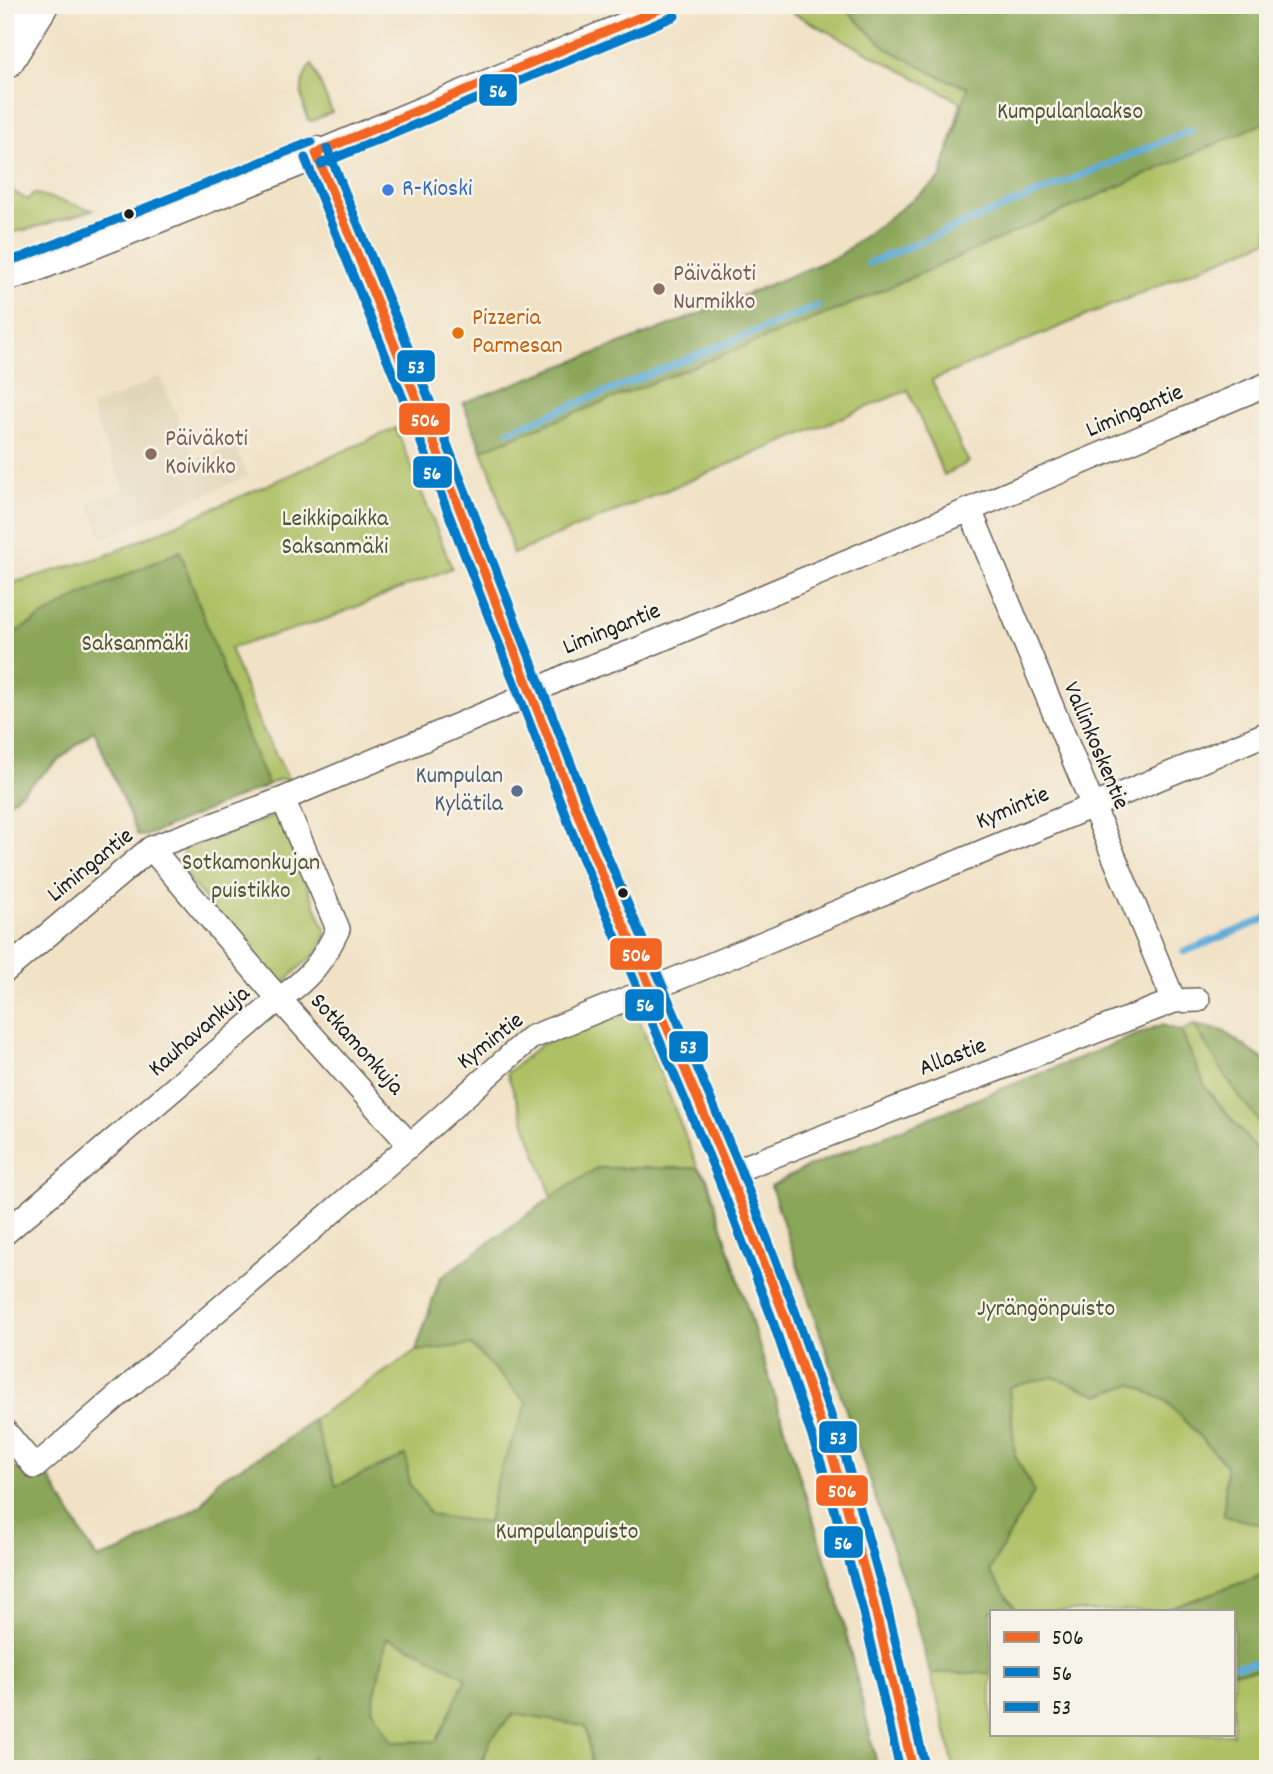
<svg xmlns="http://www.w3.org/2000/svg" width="1273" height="1774" font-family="Dekko,sans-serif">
	<rect width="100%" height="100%" fill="#f7f3e8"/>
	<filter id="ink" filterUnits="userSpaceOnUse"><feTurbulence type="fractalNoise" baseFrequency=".0143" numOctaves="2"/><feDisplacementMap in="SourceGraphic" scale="14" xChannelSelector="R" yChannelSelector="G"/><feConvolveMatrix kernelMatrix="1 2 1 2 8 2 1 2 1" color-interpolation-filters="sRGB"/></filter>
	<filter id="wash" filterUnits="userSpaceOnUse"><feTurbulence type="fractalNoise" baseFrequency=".00686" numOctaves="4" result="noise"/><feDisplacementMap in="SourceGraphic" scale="28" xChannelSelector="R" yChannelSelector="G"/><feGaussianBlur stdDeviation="1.57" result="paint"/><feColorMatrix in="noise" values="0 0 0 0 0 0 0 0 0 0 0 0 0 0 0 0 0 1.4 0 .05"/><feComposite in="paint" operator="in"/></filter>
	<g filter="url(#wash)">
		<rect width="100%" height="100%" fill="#f1e2c6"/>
		<path fill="#e1d6b7" d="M160 376 196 461 235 445 248 476 102 538 88 504 125 490 90 407 111 398 112 400Z"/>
		<path fill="#adc063" stroke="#646e40" stroke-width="2" fill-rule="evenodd" d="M778 5H1268V240L932 380 961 448 969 462 944 475 908 390 513 554 494 481 463 403 684 320 839 256 941 178 961 102Z
			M312 64 332 112 312 121 308 120C301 100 297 81 312 64Z
			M5 187 28 200 33 193 93 210 26 230 5 233Z
			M396 428 452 568 324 620 230 648 259 722 290 782 281 779 148 835 138 836 94 730 5 806V585L105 556Z
			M278 815 327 934 319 952 301 966 279 988 181 870 184 848Z
			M635 1009 698 1168 707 1178 838 1600 878 1769H5V1477L17 1467 31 1480 44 1469 97 1559 124 1550 202 1505 218 1480 281 1444 313 1419 416 1351 440 1278 552 1197 507 1073 542 1044Z
			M1161 1025 1181 1031 1194 1025 1223 1031 1268 1063V1769H954L947 1735 912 1607 771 1186 808 1167ZM991 1611H1233V1734H991Z"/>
		<path fill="#8aa659" stroke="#53613a" stroke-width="2" fill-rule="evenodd" d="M841 5H1268V121L842 308 482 450 463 403 684 320 839 256 941 178 968 87 942 78 886 48Z
			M180 551 247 736 268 785 148 835 138 836 94 730 5 806V638L81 595Z
			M1161 1025 1181 1031 1206 1088 1268 1164V1526L1224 1516 1226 1465 1166 1401 1132 1384 1099 1395 1053 1377 1009 1387 1015 1455 1034 1492 989 1571 1017 1611H991V1673H930L912 1607 771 1186 808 1167Z
			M1194 1025 1223 1031 1268 1063V1133L1233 1088Z
			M597 1168H698L707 1178 838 1600 878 1769H593L585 1726 513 1714 491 1739 479 1769H315L313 1756 302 1769H143L140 1762 133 1769H5V1477L17 1467 31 1480 44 1469 97 1559 124 1550 202 1505 218 1480 281 1444 313 1419 336 1486 406 1455 409 1483 431 1515 488 1523 496 1482 527 1403 471 1345 416 1351 440 1278 552 1197ZM387 1638 418 1650 466 1678 437 1741 392 1742 372 1708Z
			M1268 1573V1669L1233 1672V1611H1163Z"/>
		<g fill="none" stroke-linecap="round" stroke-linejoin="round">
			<path stroke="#5facd8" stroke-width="7" d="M869 263 1191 130
				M509 431 818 306
				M5 780H6
				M1184 952 1268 918
				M1237 1665 1268 1662"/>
		</g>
	</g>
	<g filter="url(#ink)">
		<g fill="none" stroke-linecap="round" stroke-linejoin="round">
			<defs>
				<path id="street" d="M316 153 670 5
					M970 510 1174 1001
					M151 848 266 984 410 1145
					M5 971 151 848 283 799 508 704 568 675 634 651 1268 384
					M729 1173 1174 1001 1198 1000
					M5 1233 279 999C309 979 323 961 338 929L283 799
					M5 1431 35 1467 410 1145 530 1038 698 970 1268 733"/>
				<path id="secondary" d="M5 275 29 268 316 153 429 430 590 846 729 1173 783 1312 834 1462 873 1601 913 1769"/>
				<path id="primary" d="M5 60 39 5"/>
			</defs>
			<use href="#street" stroke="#676158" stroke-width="26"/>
			<use href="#secondary" stroke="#676158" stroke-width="35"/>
			<use href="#primary" stroke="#676158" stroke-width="40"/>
			<use href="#street" stroke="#fff" stroke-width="23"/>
			<use href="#secondary" stroke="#fff" stroke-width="32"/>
			<use href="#primary" stroke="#fff" stroke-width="37"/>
			<defs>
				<path id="bus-1" d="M316 153 429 430 590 846 729 1173 783 1312 834 1462 873 1601 913 1769
					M316 153 669 5"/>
				<path id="bus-2" d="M305 158 418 435 579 850 718 1178 771 1316 822 1466 861 1604 900 1769
					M321 164 675 16"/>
				<path id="bus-3" d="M327 148 440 426 601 841 740 1168 794 1308 846 1459 885 1598 925 1766
					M5 262 25 256 311 142"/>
			</defs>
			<use href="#bus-1" stroke="#f7f3e8" stroke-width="14"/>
			<use href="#bus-2" stroke="#f7f3e8" stroke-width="14"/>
			<use href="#bus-3" stroke="#f7f3e8" stroke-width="14"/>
			<use href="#bus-1" stroke="#f26522" stroke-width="9"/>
			<use href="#bus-2" stroke="#007ac9" stroke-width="9"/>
			<use href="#bus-3" stroke="#007ac9" stroke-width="9"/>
		</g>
	</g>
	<circle fill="#3f7fe0" stroke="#f7f3e8" stroke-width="2.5" cx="388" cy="190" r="7"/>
	<g fill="#1c1c1c" stroke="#f7f3e8" stroke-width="2.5">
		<circle cx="129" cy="214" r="6"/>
		<circle cx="623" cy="893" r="6"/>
	</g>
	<g fill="#8d6e63" stroke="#f7f3e8" stroke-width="2.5">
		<circle cx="659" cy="289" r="7"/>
		<circle cx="151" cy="454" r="7"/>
	</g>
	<circle fill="#e8710a" stroke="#f7f3e8" stroke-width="2.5" cx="458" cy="333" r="7"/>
	<circle fill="#5c6f8a" stroke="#f7f3e8" stroke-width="2.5" cx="517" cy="791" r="7"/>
	<g text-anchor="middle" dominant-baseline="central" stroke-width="5" stroke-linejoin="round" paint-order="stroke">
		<g font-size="24" fill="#4f5535" stroke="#f7f3e8">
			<text x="1070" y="113">Kumpulanlaakso</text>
			<text x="335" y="520">Leikkipaikka<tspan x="335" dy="28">Saksanmäki</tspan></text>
			<text x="135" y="645">Saksanmäki</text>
			<text x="251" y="864">Sotkamonkujan<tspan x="251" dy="28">puistikko</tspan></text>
			<text x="1046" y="1310">Jyrängönpuisto</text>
			<text x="567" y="1533">Kumpulanpuisto</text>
		</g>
		<g font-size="24" fill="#366cbe" stroke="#f7f3e8" text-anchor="start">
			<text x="402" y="190">R-Kioski</text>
		</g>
		<g font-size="24" fill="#785e54" stroke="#f7f3e8" text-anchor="start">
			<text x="673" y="275">Päiväkoti<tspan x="673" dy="28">Nurmikko</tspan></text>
			<text x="165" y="440">Päiväkoti<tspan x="165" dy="28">Koivikko</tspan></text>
		</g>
		<g font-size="24" fill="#c56008" stroke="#f7f3e8" text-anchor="start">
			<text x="472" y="319">Pizzeria<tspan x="472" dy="28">Parmesan</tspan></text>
		</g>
		<g font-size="24" fill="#1c1c1c" stroke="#f7f3e8">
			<text transform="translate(1135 412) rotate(-23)">Limingantie</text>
			<text transform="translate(612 630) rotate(-22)">Limingantie</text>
			<text transform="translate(1095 746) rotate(67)">Vallinkoskentie</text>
			<text transform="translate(1013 809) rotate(-23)">Kymintie</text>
			<text transform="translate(91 866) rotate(-39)">Limingantie</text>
			<text transform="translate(200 1032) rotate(-41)">Kauhavankuja</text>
			<text transform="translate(491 1042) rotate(-38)">Kymintie</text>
			<text transform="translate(356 1045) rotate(48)">Sotkamonkuja</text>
			<text transform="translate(953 1058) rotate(-21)">Allastie</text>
		</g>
		<g font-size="24" fill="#4e5e75" stroke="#f7f3e8" text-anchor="end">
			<text x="503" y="777">Kumpulan<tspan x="503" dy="28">Kylätila</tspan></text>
		</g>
	</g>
	<g stroke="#f7f3e8" stroke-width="2.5">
		<rect x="478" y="73" width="40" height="34" rx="7" fill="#007ac9"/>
		<rect x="396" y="349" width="40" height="34" rx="7" fill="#007ac9"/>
		<rect x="398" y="402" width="53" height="34" rx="7" fill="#f26522"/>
		<rect x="412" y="455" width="41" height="34" rx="7" fill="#007ac9"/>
		<rect x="609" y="937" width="54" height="34" rx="7" fill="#f26522"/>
		<rect x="624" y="988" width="41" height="34" rx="7" fill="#007ac9"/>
		<rect x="668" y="1030" width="41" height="33" rx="7" fill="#007ac9"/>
		<rect x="818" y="1420" width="40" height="34" rx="7" fill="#007ac9"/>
		<rect x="815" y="1474" width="54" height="33" rx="7" fill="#f26522"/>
		<rect x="823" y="1525" width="41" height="34" rx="7" fill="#007ac9"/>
	</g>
	<g font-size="19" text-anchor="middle" font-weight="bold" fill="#fff">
		<text x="498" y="97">56</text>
		<text x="416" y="373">53</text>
		<text x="425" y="426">506</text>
		<text x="432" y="479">56</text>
		<text x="636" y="961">506</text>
		<text x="645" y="1011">56</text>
		<text x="688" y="1053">53</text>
		<text x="838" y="1444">53</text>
		<text x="842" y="1497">506</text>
		<text x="843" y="1549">56</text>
	</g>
	<rect width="1273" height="1774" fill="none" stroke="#f7f3e8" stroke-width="28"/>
	<rect x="990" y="1610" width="245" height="126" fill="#f7f3e8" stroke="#9f9d96" stroke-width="2"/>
	<rect x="1004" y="1632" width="35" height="10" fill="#f26522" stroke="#9f9d96" stroke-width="2"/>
	<text x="1052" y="1644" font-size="21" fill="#1c1c1c">506</text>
	<rect x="1004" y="1667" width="35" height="10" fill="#007ac9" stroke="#9f9d96" stroke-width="2"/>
	<text x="1052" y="1680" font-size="21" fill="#1c1c1c">56</text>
	<rect x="1004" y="1702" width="35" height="10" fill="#007ac9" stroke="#9f9d96" stroke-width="2"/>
	<text x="1052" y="1714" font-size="21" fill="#1c1c1c">53</text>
</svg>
